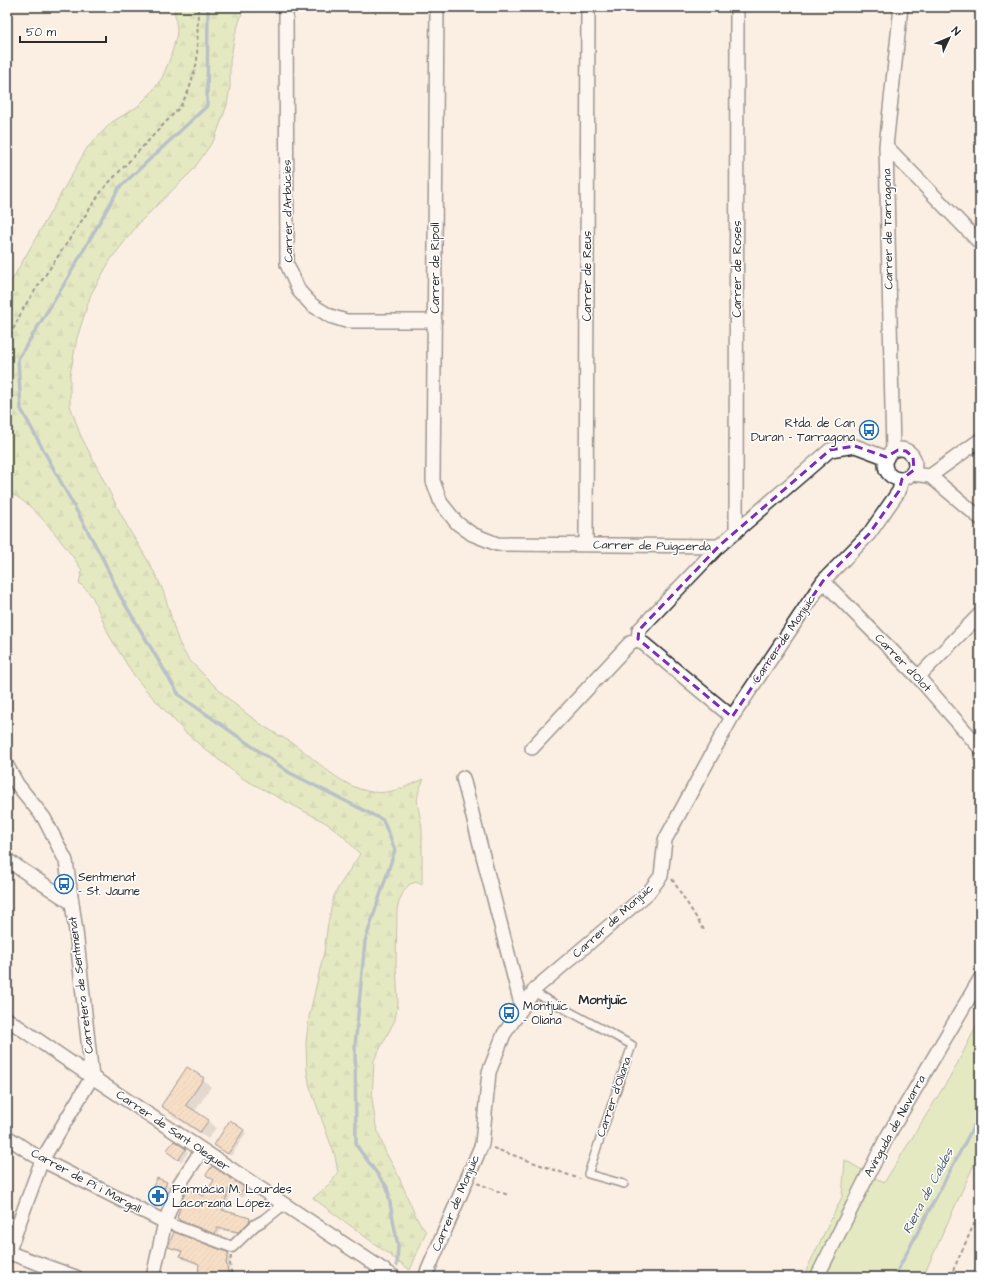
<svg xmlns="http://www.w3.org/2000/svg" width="987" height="1284" font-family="'Architects Daughter',sans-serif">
	<defs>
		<pattern id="forest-firs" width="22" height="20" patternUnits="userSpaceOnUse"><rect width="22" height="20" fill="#cae299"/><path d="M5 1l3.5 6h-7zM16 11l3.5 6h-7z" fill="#aec284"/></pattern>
		<pattern id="building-hatch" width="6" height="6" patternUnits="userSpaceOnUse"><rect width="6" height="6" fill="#f1c9a1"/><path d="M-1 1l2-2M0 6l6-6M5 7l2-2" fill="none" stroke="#cfad8b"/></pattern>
	</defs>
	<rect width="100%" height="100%" fill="#fbefe3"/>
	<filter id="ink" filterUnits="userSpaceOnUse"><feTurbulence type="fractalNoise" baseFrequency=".025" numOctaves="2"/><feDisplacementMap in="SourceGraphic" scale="8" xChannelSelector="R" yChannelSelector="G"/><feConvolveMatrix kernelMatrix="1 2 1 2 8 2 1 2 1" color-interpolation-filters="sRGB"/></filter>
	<g filter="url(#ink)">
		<path fill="#cae299" stroke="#7a8662" d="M980 1019V1151L923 1277H803L842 1197 845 1160 884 1183 953 1072Z"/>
		<path fill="url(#forest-firs)" stroke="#7a8662" d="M174 7H244L235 35 230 61V87L227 105 215 138 193 170 140 222 111 259 91 294 77 338 70 375V405L80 434 85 444C101 474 115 504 131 533 142 550 152 567 161 586 171 608 173 639 188 658 193 665 200 670 205 676 223 695 243 712 265 727 273 732 282 737 291 742 317 759 339 787 372 792 390 795 408 786 424 779 411 804 421 807 422 831 422 849 422 867 422 885L416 882 410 884 404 890 399 902 397 910 396 964 398 1003 395 1020 374 1060 372 1099 376 1126 385 1151 398 1175 416 1217 426 1232 410 1270 313 1198 328 1186 338 1173 335 1156 310 1087 307 1071 306 1043 309 1017 324 952 328 923 334 896 338 888 360 854 342 835 328 824 242 778 206 750 185 732 145 689 133 674 110 637 93 598 87 590 79 583 82 570C69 551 30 496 7 493V287L12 280 87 148 112 122 137 107 151 93 162 78 170 59 176 38 177 30Z"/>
		<path fill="#0003" d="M187 1068 203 1079 211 1087 195 1111 208 1121 216 1128 208 1139 170 1114 162 1106Z
			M243 1130 246 1133 231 1156 218 1147Z
			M185 1150 188 1152 181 1162 170 1154Z
			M212 1167 247 1191 243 1198 232 1191 225 1212 250 1219 253 1222 242 1234 220 1230 218 1236 183 1223 178 1218 205 1197 215 1180Z
			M166 1183 169 1186 162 1202 150 1195Z
			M170 1246 228 1254 232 1257 229 1266 231 1277H201L203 1266 184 1260 181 1256 182 1253 173 1250Z"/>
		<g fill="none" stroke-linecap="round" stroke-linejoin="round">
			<path stroke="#6c89a3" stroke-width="3.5" d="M208 7 207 106 119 188 66 281 18 359 21 409 103 559 119 594 179 695 290 773 383 820 395 850 365 941 355 1046 356 1145 387 1187 398 1246 397 1265
				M894 1277 980 1114"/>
		</g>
		<path fill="url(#building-hatch)" stroke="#2b2b2b" d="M187 1067 204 1078 186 1105 209 1120 200 1132 161 1106Z
			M230 1120 244 1130 228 1154 214 1145Z
			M174 1141 186 1149 178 1160 166 1151Z
			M212 1166 244 1187 239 1195 229 1189 222 1210 250 1218 249 1222 239 1232 217 1228 215 1234 179 1220V1219L177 1218 186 1189 204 1196 214 1180 206 1175Z
			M157 1178 167 1182 159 1200 149 1195Z
			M174 1232 229 1253 226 1262 229 1277H198L199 1264 180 1256 182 1251 168 1247Z"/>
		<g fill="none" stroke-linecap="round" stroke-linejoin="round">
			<defs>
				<path id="service" d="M533 992 632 1045 588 1174 624 1184"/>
				<path id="pedestrian" d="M165 1222 232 1247 255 1225 264 1220 284 1204"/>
				<path id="minor" d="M286 7 287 264 299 291 312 305 330 316 346 321H435
					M437 7 433 481 441 503 457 523 472 534 497 544 719 546 830 450 855 446 887 458
					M886 146 980 243
					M885 464a15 15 0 1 1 30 0a15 15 0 1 1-30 0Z
					M893 451 886 146 901 7
					M911 474 930 476 980 440
					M930 476 980 518
					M736 532 737 7
					M586 545 588 7
					M719 546 639 630 638 639 732 717
					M823 581 918 677 980 748
					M918 677 980 614
					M532 748 630 643 638 639
					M7 766 17 784 44 818 66 861 76 931 92 1077
					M463 778 522 1008
					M7 860 72 903
					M7 1019 92 1077 394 1277
					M7 1137 42 1160 165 1222
					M7 1252 76 1277
					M7 1256 42 1160 92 1077
					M153 1277 165 1222 180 1183 202 1150
					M425 1277 482 1144 489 1072 504 1034 536 988 648 893 661 876 665 840 732 717 823 581 869 534 899 491 902 479
					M817 1277 887 1137 980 979"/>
			</defs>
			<use href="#service" stroke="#2b2b2b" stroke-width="10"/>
			<use href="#pedestrian" stroke="#2b2b2b" stroke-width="13"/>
			<use href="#minor" stroke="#2b2b2b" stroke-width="16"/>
			<path stroke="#2b2b2b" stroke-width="2" stroke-dasharray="4 3" stroke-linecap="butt" d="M7 342 24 307 103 189 180 107 189 90 197 62 198 7
				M672 879 706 933
				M493 1148 580 1179
				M477 1183 508 1195
				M231 1256 230 1264 232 1277
				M950 1277 980 1211"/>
			<use href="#service" stroke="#fff" stroke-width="7"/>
			<use href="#pedestrian" stroke="#fff" stroke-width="10"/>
			<use href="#minor" stroke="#fff" stroke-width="13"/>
		</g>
	</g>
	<path d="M0 0H987V1284H0ZM855 446 886 457 898 450 906 451 913 457 914 470 902 479 899 491 869 534 823 581 732 717 638 639 639 630 719 546 830 450Z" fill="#fbefe3" fill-opacity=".55" fill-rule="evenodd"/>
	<path fill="none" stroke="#7b2cbf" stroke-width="3" stroke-dasharray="8 5" stroke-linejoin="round" d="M855 446 886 457 898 450 906 451 913 457 914 470 902 479 899 491 869 534 823 581 732 717 638 639 639 630 719 546 830 450Z"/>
	<defs>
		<symbol id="bus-ring" viewBox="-11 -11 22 22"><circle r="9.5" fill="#fff" stroke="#1f6fb2" stroke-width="1.5"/><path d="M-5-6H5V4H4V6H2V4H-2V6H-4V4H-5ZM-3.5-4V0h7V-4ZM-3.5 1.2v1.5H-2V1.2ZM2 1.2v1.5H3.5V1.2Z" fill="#1f6fb2"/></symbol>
		<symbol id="pharmacy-ring" viewBox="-11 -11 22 22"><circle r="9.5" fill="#fff" stroke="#1f6fb2" stroke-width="1.5"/><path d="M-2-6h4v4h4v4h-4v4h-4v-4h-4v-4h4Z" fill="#1f6fb2"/></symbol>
	</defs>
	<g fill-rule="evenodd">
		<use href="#bus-ring" x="858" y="419" width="22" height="22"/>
		<use href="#bus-ring" x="53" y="873" width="22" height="22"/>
		<use href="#bus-ring" x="498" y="1002" width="22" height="22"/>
		<use href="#pharmacy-ring" x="147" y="1185" width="22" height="22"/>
	</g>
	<g text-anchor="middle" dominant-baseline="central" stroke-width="3" stroke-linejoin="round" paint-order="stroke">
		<g font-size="12" fill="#2b2b2b" stroke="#fff">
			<text transform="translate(288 211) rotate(-91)">Carrer d'Arbúcies</text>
			<text transform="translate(888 229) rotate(-91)">Carrer de Tarragona</text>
			<text transform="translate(435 268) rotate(-90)">Carrer de Ripoll</text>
			<text transform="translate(737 269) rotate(-90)">Carrer de Roses</text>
			<text transform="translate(587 276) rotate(-90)">Carrer de Reus</text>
			<text transform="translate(652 546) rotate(1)">Carrer de Puigcerdà</text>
			<text transform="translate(784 639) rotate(-56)">Carrer de Monjuïc</text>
			<text transform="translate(903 663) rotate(46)">Carrer d'Olot</text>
			<text transform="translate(613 921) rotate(-42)">Carrer de Monjuïc</text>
			<text transform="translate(81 985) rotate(-97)">Carretera de Sentmenat</text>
			<text transform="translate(614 1097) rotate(-71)">Carrer d'Oliana</text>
			<text transform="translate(895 1126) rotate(-61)">Avinguda de Navarra</text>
			<text transform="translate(173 1131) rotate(34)">Carrer de Sant Oleguer</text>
			<text transform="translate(86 1181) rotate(28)">Carrer de Pi i Margall</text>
			<text transform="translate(456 1203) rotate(-67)">Carrer de Monjuïc</text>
		</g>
		<g font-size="12" fill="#2b2b2b" stroke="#fff" text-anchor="start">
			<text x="855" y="423" text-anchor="end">Rtda. de Can<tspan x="855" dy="14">Duran - Tarragona</tspan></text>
			<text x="78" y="877">Sentmenat<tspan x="78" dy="14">- St. Jaume</tspan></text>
			<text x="523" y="1006">Montjuïc<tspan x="523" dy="14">- Oliana</tspan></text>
			<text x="172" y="1189">Farmàcia M. Lourdes<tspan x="172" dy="14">Lacorzana López</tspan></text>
		</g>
		<g font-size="13" font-weight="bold" fill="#2b2b2b" stroke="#fff">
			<text x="603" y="1000">Montjuïc</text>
		</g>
		<g font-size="13" font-style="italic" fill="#4b5a67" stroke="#fff">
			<text transform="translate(928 1191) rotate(-62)">Riera de Caldes</text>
		</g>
	</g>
	<rect width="987" height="1284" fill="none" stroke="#fff" stroke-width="24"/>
	<rect x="12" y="12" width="963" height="1260" fill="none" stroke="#2b2b2b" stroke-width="1.5" filter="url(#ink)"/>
	<g transform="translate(949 38) rotate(46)" stroke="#ffffff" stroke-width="3" paint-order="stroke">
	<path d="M0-3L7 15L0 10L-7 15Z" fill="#2b2b2b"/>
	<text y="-6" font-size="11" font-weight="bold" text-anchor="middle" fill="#2b2b2b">N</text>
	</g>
	<path d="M20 36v6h86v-6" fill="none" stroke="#2b2b2b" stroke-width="2"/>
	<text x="26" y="36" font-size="12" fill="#2b2b2b" stroke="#ffffff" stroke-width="3" paint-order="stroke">50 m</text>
</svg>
